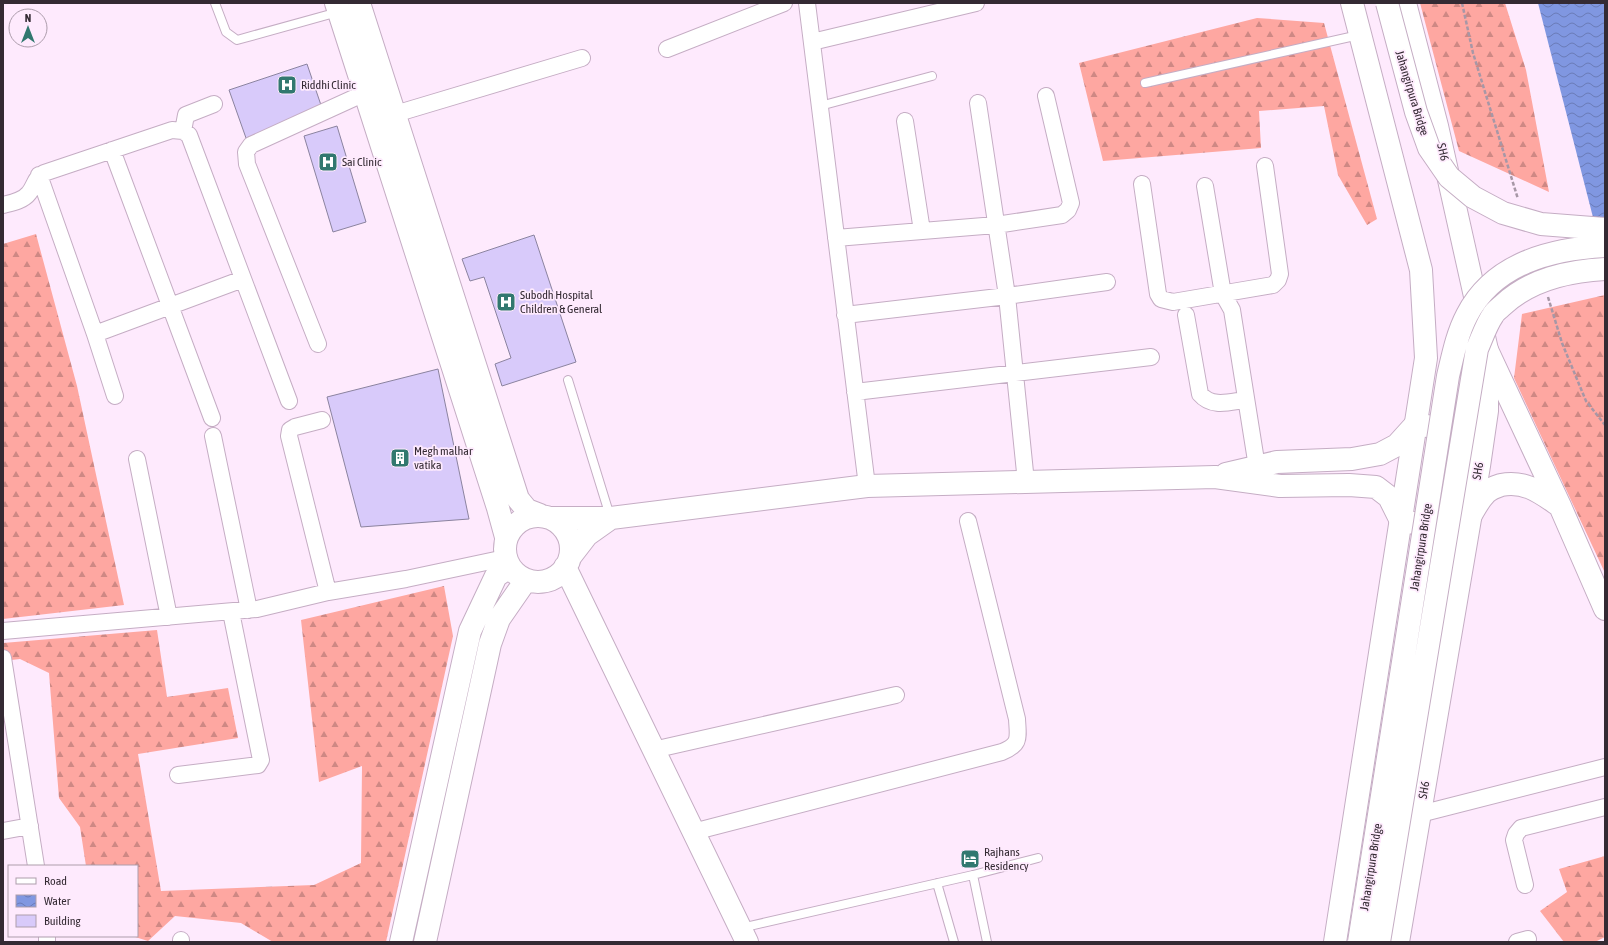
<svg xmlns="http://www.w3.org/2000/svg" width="1608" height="945" font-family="'Asap Condensed',sans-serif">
	<defs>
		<pattern id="forest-firs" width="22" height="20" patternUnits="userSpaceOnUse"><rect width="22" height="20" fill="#fea7a1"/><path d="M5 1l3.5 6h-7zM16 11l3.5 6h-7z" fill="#ce8884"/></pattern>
		<pattern id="water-waves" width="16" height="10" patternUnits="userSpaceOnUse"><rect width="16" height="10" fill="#8097e1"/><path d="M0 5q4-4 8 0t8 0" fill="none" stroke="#6a7bb7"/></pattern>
	</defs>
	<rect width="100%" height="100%" fill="#feeafd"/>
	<path fill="url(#forest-firs)" d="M1420 3H1505L1526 70 1549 192 1459 151Z
		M1257 18 1324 23 1377 219 1367 225 1338 175 1324 106 1259 111 1261 148 1103 161 1079 63Z
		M36 234 77 386 124 605 3 619V244Z
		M1605 295V573L1514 378 1522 314Z
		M444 586 453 636 386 942H273L241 923 175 916 148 941 132 936H137V866H86L80 827 59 798 49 673 20 659 3 661V643L157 630 167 697 228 688 238 738 138 754 161 891 314 885 361 863 362 766 319 782 301 620Z
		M1605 856V937L1595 942H1564L1540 911 1567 892 1559 869Z"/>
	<path fill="url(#water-waves)" d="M1538 3H1605V264Z"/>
	<path fill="#d8cafa" stroke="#8b839f" d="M307 64 323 111 246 138 229 90Z
		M337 126 366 222 333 232 304 136Z
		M534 235 576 362 502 386 495 364 511 358 484 277 470 281 462 259Z
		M438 369 469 519 361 527 327 397Z"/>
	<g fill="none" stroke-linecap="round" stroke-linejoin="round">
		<defs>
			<path id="lane" d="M215 3 226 32 237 40 338 12
				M1145 83 1359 35
				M820 106 932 76
				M568 380 610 516
				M973 875 987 942
				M937 883 954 942
				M741 928 973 875 1038 858"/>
			<path id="street" d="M807 3 867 486
				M812 42 976 3
				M667 49 784 3
				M978 103 1007 296 1026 482
				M395 114 582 58
				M905 121 922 231
				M183 131 186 115 214 104
				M112 150 212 418
				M39 175 95 334 115 396
				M1142 184 1158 294 1161 299 1173 302 1273 285 1278 280 1280 274 1265 166
				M1205 186 1223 294 1232 310 1257 467
				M3 205C11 203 23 201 29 193 35 186 35 177 44 173L172 130 183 131 189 135 289 401
				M836 238 996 225 1062 215 1068 210 1071 203 1046 96
				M845 315 1007 296 1107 282
				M1186 315 1200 394C1212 408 1229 402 1245 400
				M95 334 243 279
				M318 344 247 164 246 152 251 145 365 93
				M855 392 1151 357
				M322 420 295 427 290 430 289 436 328 592
				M213 436 249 610
				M137 459 169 617
				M3 631 257 609 328 592 406 579 505 558
				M3 658 36 866
				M653 750 896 695
				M178 775 258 765 261 760 231 612
				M1420 814 1605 767
				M3 831 30 826
				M693 832 1002 752C1021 744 1018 738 1017 719L968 521
				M1525 885 1514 840 1516 834 1521 828 1605 807
				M47 936V942
				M181 940V942
				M1517 942 1528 939"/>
			<path id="secondary" d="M336 3 498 508 506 537
				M359 3 518 499 527 510 540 515
				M1487 350 1560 506 1605 609
				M1226 474 1277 462 1352 459 1380 454 1397 445 1416 424 1482 436
				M1471 515C1475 508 1479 500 1485 494 1489 489 1495 487 1501 485 1525 480 1541 493 1560 506
				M505 549a33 33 0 1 1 66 0a33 33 0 1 1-66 0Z
				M551 518H611L867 486 1215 477 1280 486 1349 485 1376 487 1389 497 1401 521 1466 531
				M570 557 587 535 611 518
				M565 567 747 942
				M401 942 470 631 496 576 510 567
				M425 942 490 644 499 619 526 580"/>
			<path id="primary" d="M1335 942 1426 358 1421 270 1352 3
				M1398 942 1479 466 1487 411V350L1437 126 1405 3"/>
		</defs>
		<use href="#lane" stroke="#c5adc4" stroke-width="10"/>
		<use href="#street" stroke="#c5adc4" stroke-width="18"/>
		<use href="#secondary" stroke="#c5adc4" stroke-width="24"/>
		<use href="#primary" stroke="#c5adc4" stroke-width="24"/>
		<path stroke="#a797a6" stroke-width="2.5" stroke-dasharray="4 2" stroke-linecap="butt" d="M1462 3 1473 53 1518 199
			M1548 297 1562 343 1586 401 1605 425"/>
		<use href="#lane" stroke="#fff" stroke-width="8"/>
		<use href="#street" stroke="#fff" stroke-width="16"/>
		<use href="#secondary" stroke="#fff" stroke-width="22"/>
		<use href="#primary" stroke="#fff" stroke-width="22"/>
		<defs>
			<path id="primary-bridge" d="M1387 3 1416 112 1429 148 1449 177 1473 197 1503 213 1541 224 1605 229
				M1359 942 1448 376C1453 355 1457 334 1467 315 1494 263 1551 249 1605 246
				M1379 942 1477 349C1482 338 1486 325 1493 315 1495 311 1500 308 1503 305 1531 279 1568 271 1605 269"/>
		</defs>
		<use href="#primary-bridge" stroke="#c5adc4" stroke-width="24" stroke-linecap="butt"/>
		<use href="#primary-bridge" stroke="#fff" stroke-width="22"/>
	</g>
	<defs>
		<symbol id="hospital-square" viewBox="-11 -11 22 22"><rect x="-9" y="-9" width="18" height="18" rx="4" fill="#31786f" stroke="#feeafd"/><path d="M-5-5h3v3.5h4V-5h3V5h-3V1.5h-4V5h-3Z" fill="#fff"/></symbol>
		<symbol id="building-square" viewBox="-11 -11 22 22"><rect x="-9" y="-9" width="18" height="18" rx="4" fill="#31786f" stroke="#feeafd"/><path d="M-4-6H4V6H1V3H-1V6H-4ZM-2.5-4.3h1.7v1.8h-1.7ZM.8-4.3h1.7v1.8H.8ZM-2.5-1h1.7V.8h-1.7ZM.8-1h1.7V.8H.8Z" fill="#fff"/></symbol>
		<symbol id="hotel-square" viewBox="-11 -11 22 22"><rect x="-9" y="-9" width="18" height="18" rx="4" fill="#31786f" stroke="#feeafd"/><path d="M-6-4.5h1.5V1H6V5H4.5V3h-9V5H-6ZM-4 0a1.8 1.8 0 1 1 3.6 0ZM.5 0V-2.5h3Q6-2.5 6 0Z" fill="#fff"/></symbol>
	</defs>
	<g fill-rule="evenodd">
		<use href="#hospital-square" x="276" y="74" width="22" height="22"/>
		<use href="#hospital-square" x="317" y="151" width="22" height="22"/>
		<use href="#hospital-square" x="495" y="291" width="22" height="22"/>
		<use href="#building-square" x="389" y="447" width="22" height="22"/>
		<use href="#hotel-square" x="959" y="848" width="22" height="22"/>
	</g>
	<g text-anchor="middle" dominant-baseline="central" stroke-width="3.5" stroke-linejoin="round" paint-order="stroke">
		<g font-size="12" fill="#342a33" stroke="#feeafd" text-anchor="start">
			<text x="301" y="85">Riddhi Clinic</text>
			<text x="342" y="162">Sai Clinic</text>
			<text x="520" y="295">Subodh Hospital<tspan x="520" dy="14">Children &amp; General</tspan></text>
			<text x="414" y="451">Megh malhar<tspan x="414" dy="14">vatika</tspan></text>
			<text x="984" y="852">Rajhans<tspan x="984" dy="14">Residency</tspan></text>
		</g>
		<g font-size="12" fill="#342a33" stroke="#feeafd">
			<text transform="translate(1412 93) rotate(73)">Jahangirpura Bridge</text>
			<text transform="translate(1443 152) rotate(77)">SH6</text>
			<text transform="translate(1478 471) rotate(-81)">SH6</text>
			<text transform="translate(1421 547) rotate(-81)">Jahangirpura Bridge</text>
			<text transform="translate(1424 790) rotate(-80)">SH6</text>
			<text transform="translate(1371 867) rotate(-81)">Jahangirpura Bridge</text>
		</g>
	</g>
	<rect width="1608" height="945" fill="none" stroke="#342a33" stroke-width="8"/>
	<rect x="8" y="865" width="130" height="72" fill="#feeafd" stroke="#ad9dac"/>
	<rect x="16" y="878" width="20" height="6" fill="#ffffff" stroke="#ad9dac"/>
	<text x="44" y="885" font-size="12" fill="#342a33">Road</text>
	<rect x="16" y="895" width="20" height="12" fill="url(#water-waves)" stroke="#ad9dac"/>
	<text x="44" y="905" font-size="12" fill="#342a33">Water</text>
	<rect x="16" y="915" width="20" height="12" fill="#d8cafa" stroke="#ad9dac"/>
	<text x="44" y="925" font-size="12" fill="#342a33">Building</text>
	<g transform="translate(28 28)"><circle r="19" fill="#feeafd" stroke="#ad9dac"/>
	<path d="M0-3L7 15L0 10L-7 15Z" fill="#31786f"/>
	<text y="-6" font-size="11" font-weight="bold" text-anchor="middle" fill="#342a33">N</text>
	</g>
</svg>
